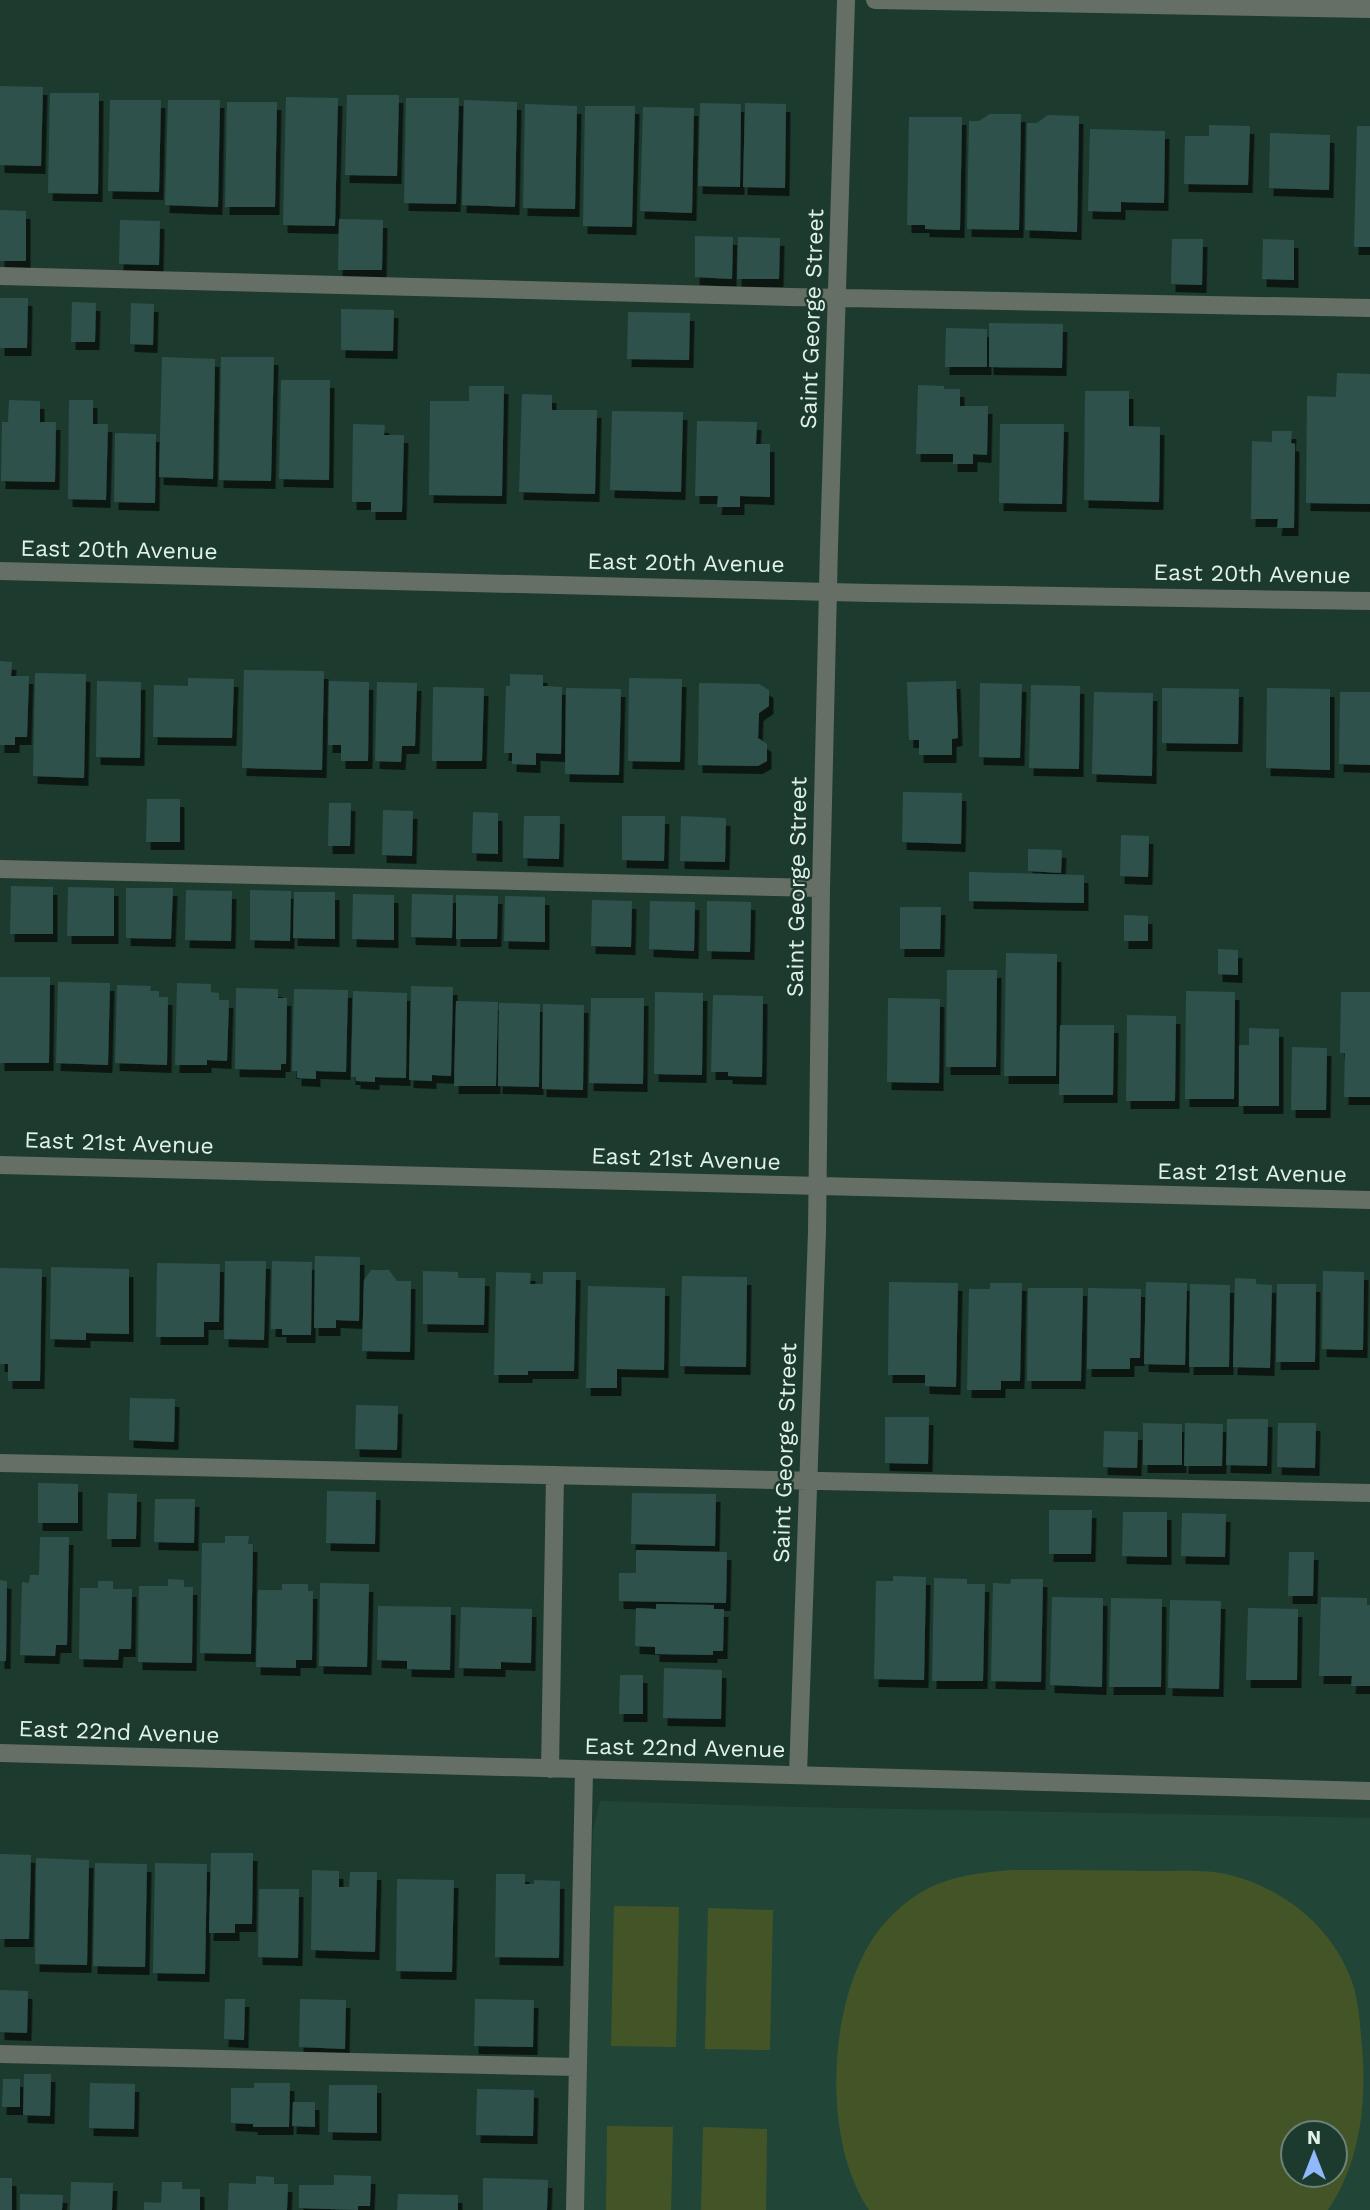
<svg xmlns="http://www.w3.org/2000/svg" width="1370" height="2210" font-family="'Work Sans',sans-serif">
	<defs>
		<filter id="shadow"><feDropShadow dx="4.5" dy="8" stdDeviation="0" flood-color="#0009"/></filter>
	</defs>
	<rect width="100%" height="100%" fill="#1d3a2e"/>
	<path fill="#214638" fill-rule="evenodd" d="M600 1801 797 1807 1370 1818V2210H581L593 1830ZM1293 2133H1335V2175H1293Z"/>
	<path fill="#435527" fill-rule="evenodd" d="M1012 1870C1058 1870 1104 1870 1151 1871 1175 1871 1208 1869 1230 1875 1283 1888 1332 1927 1351 1979 1359 2000 1360 2025 1362 2047 1367 2103 1360 2163 1328 2210H869C824 2144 828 2020 865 1952 876 1930 895 1910 915 1896 945 1876 978 1873 1012 1870ZM1293 2133H1335V2175H1293Z
		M614 1906 679 1907 676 2047 611 2046Z
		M708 1908 773 1910 770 2050 705 2049Z
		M607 2126 673 2127 671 2210H606Z
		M703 2127 767 2129 766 2210H701Z"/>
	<path fill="#2f514c" filter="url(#shadow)" d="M0 86 43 87 41 166 0 165Z
		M50 93H99L98 194 48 193Z
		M347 95H399L397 176 345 175Z
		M286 97 338 98 335 226 283 225Z
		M406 98H459L456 204 404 203Z
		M110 100H161L159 192 108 191Z
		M168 100H220L218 207 165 205Z
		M464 100 517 102 515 207 462 205Z
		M227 102H277L275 207H225Z
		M700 103 741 104 740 187 698 186Z
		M745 103 786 104 785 188 743 187Z
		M525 104 577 106 575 209 523 208Z
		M585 106H635L632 227 583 226Z
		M643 107 694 108 692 213 640 211Z
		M990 114H1021L1019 230 967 229 969 121H979Z
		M1048 115 1079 116 1077 232 1025 230 1027 123H1037Z
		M909 117H962L960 230 925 229V225H907Z
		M1209 125 1250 126 1248 185 1184 184 1185 136H1209Z
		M1357 126H1370V247H1354Z
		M1090 129 1165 131 1164 203 1121 202V212L1088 211Z
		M1270 133 1330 135 1329 190 1269 188Z
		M0 210 26 211V261H0Z
		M339 219 383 220 382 270H338Z
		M120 220 160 221 159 265 119 264Z
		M695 236 733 237 732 279 695 277Z
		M738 237 780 238 779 279H737Z
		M1172 239H1203L1202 285 1171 284Z
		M1263 239 1294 240V280L1262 279Z
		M0 298H28L27 348H0Z
		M72 302 96 303 95 342H71Z
		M131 303 154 304 153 345 130 344Z
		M341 309 394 310 393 351 341 350Z
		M628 312 690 313 689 360 627 359Z
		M989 323 1063 324 1062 368 989 367Z
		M946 328 987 329V367H945Z
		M162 357 215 359 213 479 159 477Z
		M221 357H274L271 481 219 480Z
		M1337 373 1370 374V504L1306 503 1307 396 1336 397Z
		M281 380H330L329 480 279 479Z
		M918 385 944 386V389H960V406H988L987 455 973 454V464H953V454H916Z
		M469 386H504L502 496 429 495 430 401H469Z
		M1085 391H1129V426L1160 427 1159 502 1084 500Z
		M522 394 552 395V410H597L595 494 519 492Z
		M9 400 40 401V422H56L55 482 1 481 2 422H8Z
		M69 400H93V424H108L106 500 68 499Z
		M612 411 683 412 681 492 610 490Z
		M697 421 757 422 756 444H770V497L740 496V507H717L718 496H695Z
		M353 424 385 425 384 435H404L402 512H371V502H352Z
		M1000 424H1064L1062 504 999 503Z
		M1272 431H1292L1291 443 1295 444 1294 528H1277L1278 519H1251L1252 441 1272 442Z
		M115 433 156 434 155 503 114 502Z
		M0 661 12 662 11 676H29L27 737H15V745H0Z
		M244 670 324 671 322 770 242 768Z
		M35 673 86 674 84 778 33 776Z
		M510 674 543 675V686L562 687 561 754 536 753V765L512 764V753H504L506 686H510Z
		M188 678 234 679 232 738 153 737 154 685 188 686Z
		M629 678 682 679 680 762 628 761Z
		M97 681 141 682 140 758 96 757Z
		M329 681 369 682 368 761H341V745H328Z
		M956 681 958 738 952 739V755H919V740H909L907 682Z
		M377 682 417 683 415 746H402L401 762 375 761Z
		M699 683 759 684 769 690V706L759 713 758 738 767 744V761L758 766 698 765Z
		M980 683 1022 684 1020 758 979 757Z
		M1031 685 1080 686 1079 769 1029 768Z
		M433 687 484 688 482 761H432Z
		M566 688 621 689 619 775 565 774Z
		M1162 688 1239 689 1238 744 1162 743Z
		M1267 688 1330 689V770L1266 768Z
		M1094 692 1153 693 1152 776 1092 774Z
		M1340 692H1370V765L1339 764Z
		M903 792 962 793 961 844 902 842Z
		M147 799H180V842H146Z
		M329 803H351L350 846H328Z
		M383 810 413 811 412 856 382 855Z
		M473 812 498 813V854L472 853Z
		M524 816H560L559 859 523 858Z
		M622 816H665L664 861 622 860Z
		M681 816 726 818 725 862 680 861Z
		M1121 835 1149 836 1148 877 1120 876Z
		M1028 849 1062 850 1061 873 1028 871Z
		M969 872 1084 875V903L969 901Z
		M11 886 53 887V934H10Z
		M68 887 114 888V936H67Z
		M126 888H173L171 939 126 938Z
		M186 890 232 891 231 941 185 940Z
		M250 890 291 891 290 941 250 940Z
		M294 892H335V939L293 938Z
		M353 894 394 895V940L352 939Z
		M412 894 453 895 452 938 411 937Z
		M456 895 498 896 497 939H456Z
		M505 896 545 897V942L504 941Z
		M592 900 632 901 631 947 591 946Z
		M650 901 695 902 694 951 649 949Z
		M707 901 751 902 750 952 707 951Z
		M900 907H941L940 949H900Z
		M1124 915 1148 916V941H1124Z
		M1218 949 1238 950V975L1218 974Z
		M1006 953 1057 954 1056 1076H1004Z
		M947 970H997L996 1067H946Z
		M0 977H50L49 1063H0Z
		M58 982 110 983 108 1065 56 1063Z
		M177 983 211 984V992L219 993V1000H229L227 1061 207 1060V1065H175Z
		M117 985 151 986 150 991H159V997H168L167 1065 115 1063Z
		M411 986 453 987 451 1076 432 1075V1081L409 1080Z
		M236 988 278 989V998H287L286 1064H281V1070L235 1069Z
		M294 989 348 990 346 1072 316 1071V1079L297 1078V1071H292Z
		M353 991 407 993 406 1078 375 1077V1082L356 1081V1077H351Z
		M1186 991 1235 992 1234 1099H1185Z
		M655 992 703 993 702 1075 654 1074Z
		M1341 992H1370V1097H1344L1345 1053H1340Z
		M713 995 763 996 762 1077 728 1076V1072H711Z
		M591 998H644L643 1084 589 1083Z
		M888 998 940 999 939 1083 887 1082Z
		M456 1001 498 1002 496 1086H454Z
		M499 1003 540 1004 539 1087 498 1086Z
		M543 1004 584 1005 583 1090 542 1089Z
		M1127 1015 1176 1016 1175 1101H1126Z
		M1060 1025H1114L1113 1095H1059Z
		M1249 1028 1279 1029V1106H1239V1045H1249Z
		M1292 1047 1327 1048 1326 1110H1291Z
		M315 1256 360 1257 359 1321 336 1320V1328H314Z
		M225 1261H266L264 1340 224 1339Z
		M272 1261 312 1262 311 1335H282V1329H271Z
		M157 1263 220 1264 219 1322H204V1337H156Z
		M51 1267 129 1269V1334L86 1333V1340L50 1339Z
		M0 1268 42 1269 40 1381H8V1364H0Z
		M371 1270H389L397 1281H411L410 1352 362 1351 364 1280Z
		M423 1271 458 1272V1278H485L484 1325 423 1324Z
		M1323 1271 1364 1272 1363 1350 1322 1349Z
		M496 1272 531 1273 530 1284H543V1272H576L574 1371H528V1375H494Z
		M682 1276 747 1277 746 1367 680 1366Z
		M1235 1278 1256 1279V1284L1272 1285 1270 1368 1233 1367Z
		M889 1282 958 1283 956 1387 925 1386V1375H888Z
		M1146 1282 1187 1283 1185 1365 1144 1364Z
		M990 1283H1022L1020 1381H1001V1390H967L969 1289H990Z
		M1190 1284 1230 1285 1229 1367H1189Z
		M1277 1284H1316L1315 1362H1276Z
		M588 1286 665 1288 664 1370 617 1369V1388H586Z
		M1028 1288H1083L1081 1381H1027Z
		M1088 1288 1141 1289 1140 1358H1130V1369H1087Z
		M130 1398 175 1399 174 1442 129 1440Z
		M356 1405 398 1406 397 1450 355 1449Z
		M885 1417H929L928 1464 885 1463Z
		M1227 1419H1268L1267 1466 1226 1465Z
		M1143 1423 1182 1424V1465H1143Z
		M1185 1423 1223 1424 1222 1466H1184Z
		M1278 1423H1316L1315 1468 1277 1467Z
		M1104 1431 1138 1432 1137 1468 1103 1467Z
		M38 1483 78 1484V1523H38Z
		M327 1491 376 1492 375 1544 326 1543Z
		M108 1493 137 1494 136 1539H107Z
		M632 1493 716 1494 715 1546 631 1544Z
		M155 1499H195L194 1543 154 1542Z
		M1049 1510H1092L1091 1554H1049Z
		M1123 1512H1167V1557L1122 1556Z
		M1182 1513 1226 1514 1225 1557 1181 1556Z
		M225 1536H249L248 1544H253L251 1654 200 1653 202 1543H225Z
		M40 1537H69L67 1645H56L55 1656 20 1655 22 1582 29 1583 30 1575H39Z
		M636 1550 727 1552 726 1603 619 1601V1573H636Z
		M1289 1552H1314L1313 1596H1288Z
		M893 1576 926 1577 924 1680 874 1679 876 1581H893Z
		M934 1578 967 1579V1584H985L983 1681H932Z
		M168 1579 184 1580V1587H193L192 1663 138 1662 139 1586H168Z
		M1011 1579H1043L1041 1682 991 1681 993 1583 1010 1584Z
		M0 1580 7 1581 6 1661H0Z
		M98 1581H113V1589H132L131 1649H119L118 1660 79 1659 80 1588H98Z
		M320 1583 369 1584 367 1667 319 1666Z
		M282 1584H308V1591H313L312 1660H296V1668L256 1667 258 1590H282Z
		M1052 1597 1103 1598 1102 1687 1050 1685Z
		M1321 1597 1367 1598V1605H1370V1686H1351L1352 1676H1319Z
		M1111 1598 1162 1599 1161 1687H1109Z
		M1170 1600 1221 1601 1219 1689 1168 1688Z
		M656 1604 714 1605V1609H724L723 1651H713V1655L655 1654V1647L635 1646 636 1608 656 1609Z
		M378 1606 451 1607 450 1670 407 1669V1661L377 1660Z
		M461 1607 532 1609 531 1663 501 1662V1669L459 1668Z
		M1248 1608 1298 1609 1297 1680H1246Z
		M664 1668 722 1670 721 1719 663 1718Z
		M620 1675H643V1714H619Z
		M211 1853H253L252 1924H235V1933H209Z
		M0 1854 31 1855 29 1939H0Z
		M36 1858 89 1860 87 1965 35 1964Z
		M95 1863 147 1864 145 1967 93 1966Z
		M155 1863 207 1864 205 1974 153 1973Z
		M312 1870 339 1871V1887H349L350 1872H377L375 1952 311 1950Z
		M496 1874H525V1884H534V1880L560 1881 559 1958 495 1957Z
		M397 1879 454 1880 452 1972 396 1971Z
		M259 1889H299L298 1958 258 1957Z
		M0 1990 28 1991 27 2033 0 2032Z
		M225 1999H245L244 2040 224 2039Z
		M300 1999 346 2000 345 2049 299 2047Z
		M475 1999 534 2000 533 2047 474 2046Z
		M24 2074H51L50 2116 23 2115Z
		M3 2079H20V2107H2Z
		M90 2083 135 2084 134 2129 89 2128Z
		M254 2083H290L289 2127H253V2124L231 2123V2088H254Z
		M329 2085H377V2133L328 2132Z
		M477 2089 534 2090 533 2136 476 2135Z
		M293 2102H315V2127L292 2126Z
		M334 2175 371 2176 370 2206H358V2210L299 2208V2185H334Z
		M256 2176 274 2177V2184H288L287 2210H228L229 2183 256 2184Z
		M0 2178H12V2210H0Z
		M483 2178 548 2180 547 2210H483Z
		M71 2182 113 2183 112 2210H70Z
		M162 2182H182V2189H200V2210H144V2202L161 2203Z
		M20 2194 63 2195 62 2210H20Z
		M398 2194 458 2195V2210H397Z"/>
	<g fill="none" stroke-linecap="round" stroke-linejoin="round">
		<path stroke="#656f65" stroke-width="18" d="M875 0 1370 9
			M0 276 790 297 1370 308
			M0 571 870 593 1370 601
			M0 869 821 888
			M0 1165 1370 1200
			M0 1463 1370 1493
			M0 1753 1370 1791
			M550 1769 555 1475
			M798 1774 817 1232 821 888 829 546 846 0
			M0 2054 577 2067
			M575 2210 584 1771"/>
	</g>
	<g text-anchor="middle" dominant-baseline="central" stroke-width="5" stroke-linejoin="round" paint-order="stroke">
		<g font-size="23" fill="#e0f1e9" stroke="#1d3a2e">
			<text transform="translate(812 319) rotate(-88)">Saint George Street</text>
			<text transform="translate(119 550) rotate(1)">East 20th Avenue</text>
			<text transform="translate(686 563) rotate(1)">East 20th Avenue</text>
			<text transform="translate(1252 574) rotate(1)">East 20th Avenue</text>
			<text transform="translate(797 887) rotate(-89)">Saint George Street</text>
			<text transform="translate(119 1143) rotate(2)">East 21st Avenue</text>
			<text transform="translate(686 1159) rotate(2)">East 21st Avenue</text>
			<text transform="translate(1252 1173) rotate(1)">East 21st Avenue</text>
			<text transform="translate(785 1453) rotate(-88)">Saint George Street</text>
			<text transform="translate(119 1732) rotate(2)">East 22nd Avenue</text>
			<text transform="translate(685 1748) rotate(1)">East 22nd Avenue</text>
		</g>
	</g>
	<g transform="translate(1314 2154)"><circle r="33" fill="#1d3a2e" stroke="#6b8379" stroke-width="2"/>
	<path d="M0-5L12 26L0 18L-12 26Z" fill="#8fb8fd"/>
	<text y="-10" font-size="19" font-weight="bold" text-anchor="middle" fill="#e0f1e9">N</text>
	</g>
</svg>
